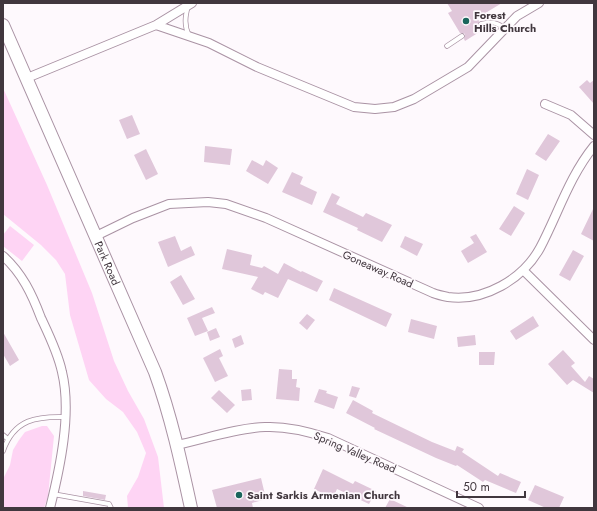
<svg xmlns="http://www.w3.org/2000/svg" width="597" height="511" font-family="Jost,sans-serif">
	<rect width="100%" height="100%" fill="#fef9fd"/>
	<path fill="#fed4f4" d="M3 88 47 185 92 293 114 361 128 391 144 419 158 457 164 508H128L127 496 138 477 146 453 137 432 123 412 106 399 89 380 70 315 65 274 56 260 41 245 3 214Z
		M10 226 34 245 22 261 3 246V235Z
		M42 426H47L54 436 48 496 44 508H3V479L10 465 13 450 19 440 25 432Z"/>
	<path fill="#e0c7da" d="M447 3H502L477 18 479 21 478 26 484 29 465 41 464 39 465 34 463 33H460L448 13 452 11Z
		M587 80 590 83 594 80V104L579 87Z
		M132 115 140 134 127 139 119 120Z
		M548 134 560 141 546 161 535 154Z
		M205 146 232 149 230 165 204 162Z
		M146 149 158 174 146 180 134 155Z
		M252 160 263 166 266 160 278 168 268 184 246 171Z
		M527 169 539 175 528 200 516 194Z
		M292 172 303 177 300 184 317 192 312 205 282 192Z
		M332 193 340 197 336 204 363 217 366 213 392 225 382 242 357 230 358 228 323 212Z
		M514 206 525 213 511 236 499 229Z
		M594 207V241L581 234Z
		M476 234 487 252 468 263 461 251 474 243 470 237Z
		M175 236 181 251 191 246 195 255 168 267 158 242Z
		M405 236 423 244 417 256 400 247Z
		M227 249 252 255 250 265 262 268 264 266 278 274 284 263 301 272 302 271 323 281 317 292 288 279 278 298 265 292 263 295 251 289 258 277 222 269Z
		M573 250 584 256 570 281 559 275Z
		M181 275 195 299 183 305 170 282Z
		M334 288 392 314 386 327 329 300Z
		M212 307 215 313 202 318 208 331 195 336 187 318Z
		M307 314 315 320 307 330 299 323Z
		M533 316 539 326 516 340 510 331Z
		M411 319 437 326 434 339 408 332Z
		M216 328 220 337 210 341 207 332Z
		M3 332 19 360 10 366 3 354Z
		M241 335 244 344 235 348 232 339Z
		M475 335 476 345 458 347 457 337Z
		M220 349 223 356 219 358 228 376 215 382 203 358Z
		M563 350 575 363 571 366 585 382 589 376 594 379V393L573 380 567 385 548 364Z
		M479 352H495L494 365H479Z
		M279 369 292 370V379H297L296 387 300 388 299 401 276 399Z
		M352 386 360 388 356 398 349 396Z
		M251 389 252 400 242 401 241 390Z
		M319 389 327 391 326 393 338 397 334 409 314 402Z
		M219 390 235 405 227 413 211 398Z
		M353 400 373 411 372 413 432 442 455 451 457 446 464 449 462 452 498 476 500 473 521 482 516 493 485 480 483 482 457 465 456 466 436 458 374 429 375 428 346 413Z
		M323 469 353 484 355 481 376 491 369 504 337 489 333 498 314 489Z
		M261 478 266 499 252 503 253 508H217L212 490Z
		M535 485 564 497 559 508H546L528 500Z
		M83 491 106 495 105 500 83 496Z
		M390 499 409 508H385Z"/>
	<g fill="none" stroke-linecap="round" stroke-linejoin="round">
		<defs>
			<path id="lane" d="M188 6C185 17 184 25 189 36
				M481 24C491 21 495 22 505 28
				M447 46 462 36
				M3 435 8 439
				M3 451C14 419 37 416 66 417
				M53 494 109 504 111 508"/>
			<path id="street" d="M192 3 156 25 209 43 257 67 354 107 375 109 394 107 414 99 468 67 517 16 539 3
				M27 78 156 25
				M545 104 571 115 594 135
				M96 236 133 218 169 204 208 202 226 204 266 218 433 293C438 295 443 296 448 297 484 302 523 279 540 248 558 214 569 177 594 146
				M3 256C22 273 32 294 41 318 49 335 58 353 62 372 72 413 60 468 50 508
				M523 270 594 340
				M177 445C205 439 237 428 265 427 286 426 307 431 328 438L479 508"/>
			<g id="secondary">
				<path id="s1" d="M3 25 155 372C171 416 181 462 191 508"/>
			</g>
		</defs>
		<use href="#lane" stroke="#aa93a4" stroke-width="5.5"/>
		<use href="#street" stroke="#aa93a4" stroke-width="10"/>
		<use href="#secondary" stroke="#aa93a4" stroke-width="14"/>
		<use href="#lane" stroke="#fff" stroke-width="4"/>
		<use href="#street" stroke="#fff" stroke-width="8"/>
		<use href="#secondary" stroke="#fff" stroke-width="12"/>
	</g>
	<g fill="#1a655c" stroke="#fef9fd" stroke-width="1.5">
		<circle cx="466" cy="21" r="4"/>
		<circle cx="239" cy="495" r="4"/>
	</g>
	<g text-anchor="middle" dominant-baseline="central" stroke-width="3.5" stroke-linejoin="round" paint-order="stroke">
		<g font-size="11" font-weight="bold" fill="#41373e" stroke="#fef9fd" text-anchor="start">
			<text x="474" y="15">Forest<tspan x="474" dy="13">Hills Church</tspan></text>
			<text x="247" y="495">Saint Sarkis Armenian Church</text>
		</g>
		<g font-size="11" fill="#41373e" stroke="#fef9fd">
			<text stroke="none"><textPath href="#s1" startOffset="260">Park Road</textPath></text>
			<text transform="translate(378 269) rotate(24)">Goneaway Road</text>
			<text transform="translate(355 452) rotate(23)">Spring Valley Road</text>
		</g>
	</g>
	<rect width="597" height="511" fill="none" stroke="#41373e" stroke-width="8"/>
	<path d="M457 491v6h68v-6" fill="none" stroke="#41373e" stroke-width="2"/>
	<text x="463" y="491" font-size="12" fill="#41373e" stroke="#fef9fd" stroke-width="3" paint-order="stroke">50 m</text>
</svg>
